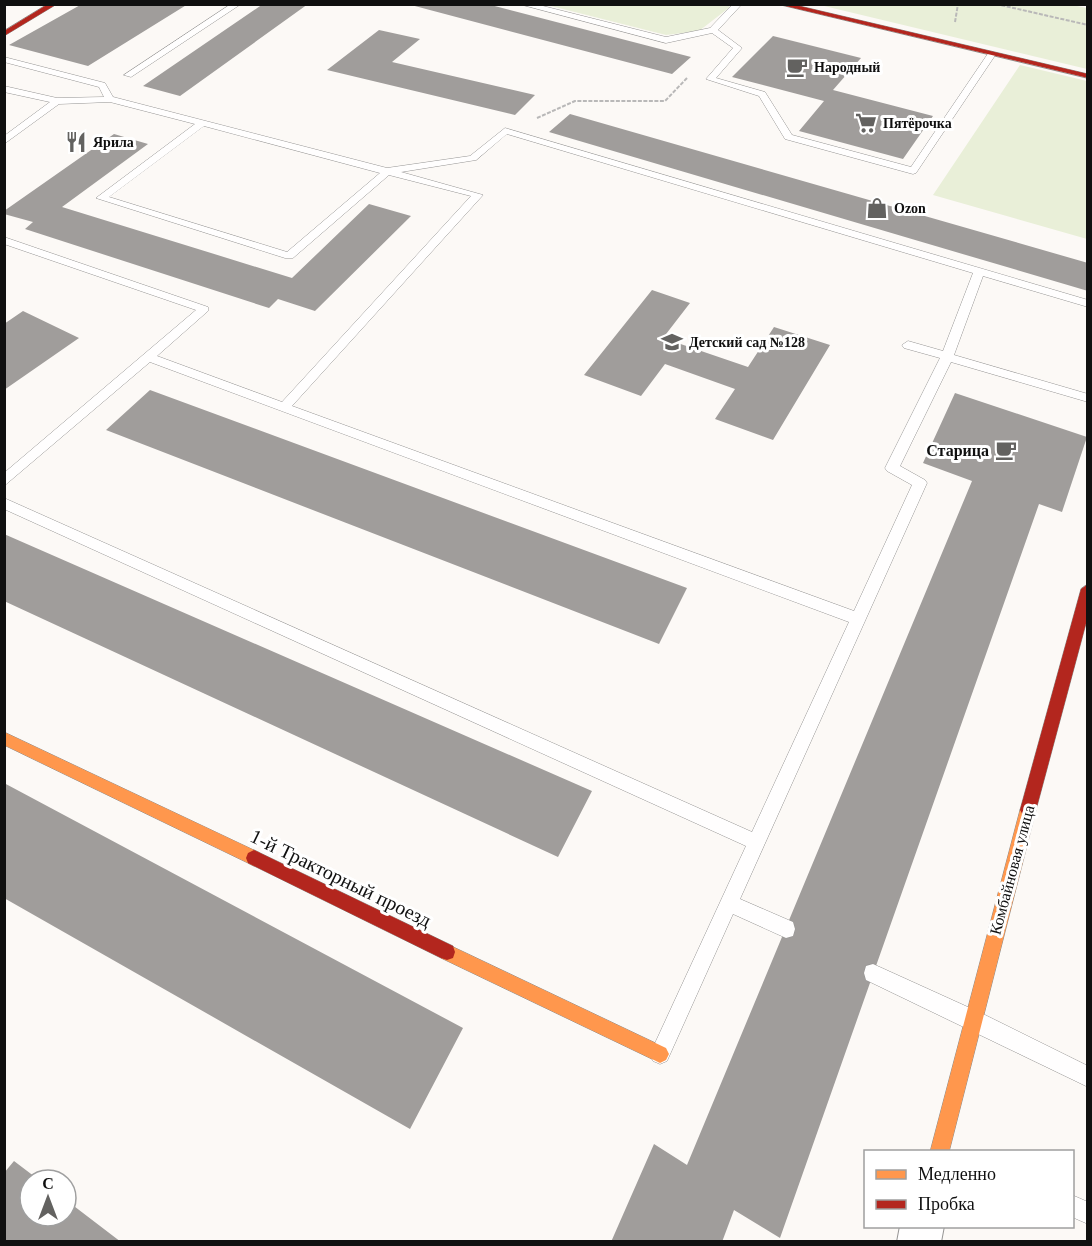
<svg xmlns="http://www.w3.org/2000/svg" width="1092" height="1246" font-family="'Times New Roman',serif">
	<rect width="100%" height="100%" fill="#fcf9f6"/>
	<path fill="#e9efd8" d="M727 4 730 7 699 31 666 35 547 5Z
		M1072 5 1087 8V69L820 5Z
		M1020 65 1087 81V239L933 195Z"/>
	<path fill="#a09d9b" d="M82 4H188L88 66 9 45Z
		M263 4H308L180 96 143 86Z
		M487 4 691 57 672 74 411 5Z
		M379 30 420 39 392 62 535 95 515 115 327 70Z
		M773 36 861 58 833 90 933 116 903 159 799 131 824 101 732 77Z
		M570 114 1088 263V291L549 132Z
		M114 134 148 144 62 207 292 278 369 204 411 216 315 311 278 299 269 308 25 229 33 222 4 214V211Z
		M652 290 690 303 663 338 748 367 774 327 830 345 773 440 715 419 735 389 665 364 641 396 584 375Z
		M23 311 79 338 4 390V324Z
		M150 390 687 588 659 644 106 430Z
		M955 393 1087 437 1062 512 1039 504 780 1238 734 1210 722 1242H611L654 1144 687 1165 972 481 923 463Z
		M4 534 592 791 558 857 4 601Z
		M4 783 463 1028 410 1129 4 898Z
		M14 1161 39 1180H30V1216H66V1200L121 1242H4V1173Z"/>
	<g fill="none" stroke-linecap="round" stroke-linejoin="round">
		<defs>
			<path id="lane" d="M231 4H241L131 77 124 75Z
				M519 4H535L666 37 710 28 733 4H742L718 30 742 48 716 78 765 92 792 135 911 167 989 52 996 54 916 173 913 174 785 139 759 96 706 79 733 48 712 33 666 43Z
				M4 57 105 83 113 97 387 168 470 156 505 128 1088 300V307L983 276 954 355 1088 394V402L951 362 900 466 925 480 927 483 740 899 793 922 795 929 793 936 786 938 733 914 667 1061 660 1064 653 1061 650 1054 746 846 4 509V498L752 832 849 622 150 362 4 486V473L196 310 4 244V237L208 307V311L157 356 282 402 471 196 389 175 293 258H285L96 198 195 124 110 102 59 104 4 144V136L50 102 4 92V86L57 98 104 97 99 87 4 62ZM204 126 380 173 287 252 109 197ZM507 134 973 273 943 351 908 341 902 345 904 348 940 358 885 468 887 471 912 485 854 611 292 406 483 195 401 172 476 160Z
				M873 964 981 1013 1088 1066V1087L866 980 864 973 866 966Z
				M1072 1195 1088 1202V1224L1072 1217Z"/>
			<path id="street" d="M900 1226H944L941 1242H897Z"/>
			<path id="slow" d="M4 732 260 853 262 858 260 863 254 866 248 863 4 745Z
				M1028 803 1033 805 1036 810 949 1152H930L1020 810 1023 805Z
				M447 944 666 1048 669 1054 666 1060 660 1063 654 1060 441 958 439 952 441 946Z"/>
			<path id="jam" d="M48 4H57L4 36V31Z
				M777 4H791L1088 74V78Z
				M1088 584V616L1036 810 1033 815 1028 817 1023 815 1020 810 1081 589Z
				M254 850 453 946 455 952 453 958 447 960 441 958 248 863 246 858 248 853Z"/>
		</defs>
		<use href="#lane" stroke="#969594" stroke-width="1"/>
		<use href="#street" stroke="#969594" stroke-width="2"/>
		<use href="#slow" stroke="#8d8c8a" stroke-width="1"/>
		<use href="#jam" stroke="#8d8c8a" stroke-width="1"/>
		<path stroke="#b9b8b8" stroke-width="2" stroke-dasharray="4 1.5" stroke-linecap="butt" d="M996 4 1088 25
			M955 22 958 4
			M537 118 575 101H665L687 78"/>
		<use href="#lane" fill="#fffefe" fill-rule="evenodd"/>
		<use href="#street" fill="#fffefe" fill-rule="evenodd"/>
		<use href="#slow" fill="#ff974d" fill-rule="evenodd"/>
		<use href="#jam" fill="#b3261e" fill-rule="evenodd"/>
	</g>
	<defs>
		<symbol id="cafe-bare" viewBox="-9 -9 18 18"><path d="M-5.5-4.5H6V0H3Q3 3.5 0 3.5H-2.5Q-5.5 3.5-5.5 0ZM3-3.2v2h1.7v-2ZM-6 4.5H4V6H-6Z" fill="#636260" stroke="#fff" stroke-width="2.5" paint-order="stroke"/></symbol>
		<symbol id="supermarket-bare" viewBox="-9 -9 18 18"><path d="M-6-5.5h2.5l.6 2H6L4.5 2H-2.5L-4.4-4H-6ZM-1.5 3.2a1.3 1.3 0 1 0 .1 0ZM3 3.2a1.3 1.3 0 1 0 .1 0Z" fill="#636260" stroke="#fff" stroke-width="2.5" paint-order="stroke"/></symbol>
		<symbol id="restaurant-bare" viewBox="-9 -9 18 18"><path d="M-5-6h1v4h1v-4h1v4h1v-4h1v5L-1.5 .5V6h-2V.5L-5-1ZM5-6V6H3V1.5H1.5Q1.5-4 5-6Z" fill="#636260" stroke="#fff" stroke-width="2.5" paint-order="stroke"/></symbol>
		<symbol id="shop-bare" viewBox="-9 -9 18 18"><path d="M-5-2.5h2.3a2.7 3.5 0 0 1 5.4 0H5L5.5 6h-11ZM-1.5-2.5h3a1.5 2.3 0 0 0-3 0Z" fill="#636260" stroke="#fff" stroke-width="2.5" paint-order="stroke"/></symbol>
		<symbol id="school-bare" viewBox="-9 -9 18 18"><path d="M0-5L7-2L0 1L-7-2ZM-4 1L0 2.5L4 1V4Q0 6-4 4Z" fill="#636260" stroke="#fff" stroke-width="2.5" paint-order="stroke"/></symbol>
	</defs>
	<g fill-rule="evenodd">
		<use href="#cafe-bare" x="782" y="52" width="30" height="30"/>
		<use href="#supermarket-bare" x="851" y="108" width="30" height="30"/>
		<use href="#restaurant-bare" x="61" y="127" width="30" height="30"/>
		<use href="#shop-bare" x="862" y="193" width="30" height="30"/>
		<use href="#school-bare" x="657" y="327" width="30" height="30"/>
		<use href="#cafe-bare" x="991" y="435" width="30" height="30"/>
	</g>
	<g text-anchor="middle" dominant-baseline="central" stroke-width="6" stroke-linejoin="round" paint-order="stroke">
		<g font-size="14" font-weight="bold" fill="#101010" stroke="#fff" text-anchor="start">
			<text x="814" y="67">Народный</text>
			<text x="883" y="123">Пятёрочка</text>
			<text x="93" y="142">Ярила</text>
			<text x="894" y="208">Ozon</text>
			<text x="689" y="342">Детский сад №128</text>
		</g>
		<g font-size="16" font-weight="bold" fill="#101010" stroke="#fff" text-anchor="end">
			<text x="989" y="450">Старица</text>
		</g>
		<g font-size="16" fill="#101010" stroke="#fff">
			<text transform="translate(1012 870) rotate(-75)">Комбайновая улица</text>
		</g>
		<g font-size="20" fill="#101010" stroke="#fff">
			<text transform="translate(341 878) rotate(26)">1-й Тракторный проезд</text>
		</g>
	</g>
	<rect width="1092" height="1246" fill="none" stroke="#101010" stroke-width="12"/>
	<rect x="864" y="1150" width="210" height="78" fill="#ffffff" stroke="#9f9f9f" stroke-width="1.5"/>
	<rect x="876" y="1170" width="30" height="9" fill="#ff974d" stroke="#9f9f9f" stroke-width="1.5"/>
	<text x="918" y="1180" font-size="18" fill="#101010">Медленно</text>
	<rect x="876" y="1200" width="30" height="9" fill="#b3261e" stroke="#9f9f9f" stroke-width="1.5"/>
	<text x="918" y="1210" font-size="18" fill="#101010">Пробка</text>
	<g transform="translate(48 1198)"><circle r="28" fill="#ffffff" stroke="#9f9f9f" stroke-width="1.5"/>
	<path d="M0-4.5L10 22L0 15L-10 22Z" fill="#636260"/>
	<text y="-9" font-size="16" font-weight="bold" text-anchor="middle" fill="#101010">С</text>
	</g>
</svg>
